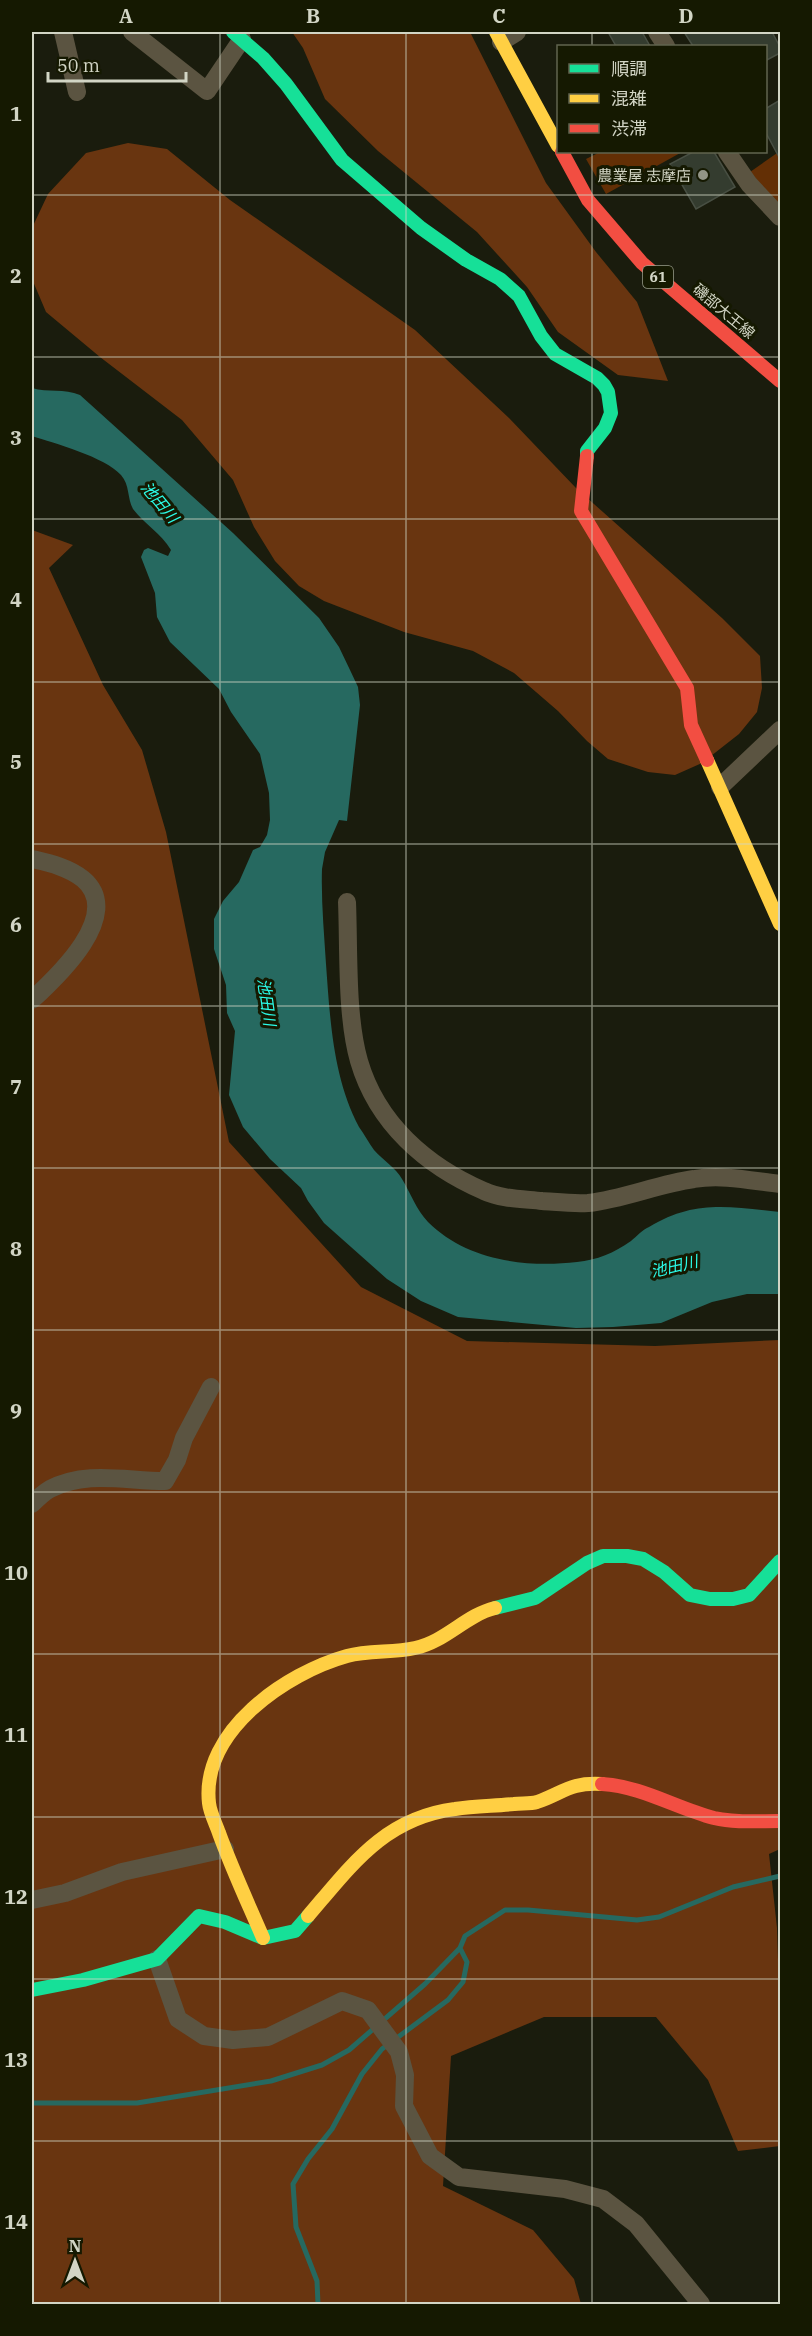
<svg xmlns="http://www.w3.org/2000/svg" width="812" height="2336" font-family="'IBM Plex Serif','Noto Sans JP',serif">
	<rect width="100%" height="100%" fill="#1a1c0d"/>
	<path fill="#632f05" d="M780 151V208L750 172Z
		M600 152H682L606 194 586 159Z"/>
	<path fill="#693510" d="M292 32H470L546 183 596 252 637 302 668 381 618 375 558 332 527 287 477 232 378 151 325 99 303 48Z
		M128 143 167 149 230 200 415 330 509 418 576 488 722 618 760 656 762 688 757 712 739 734 702 763 675 775 648 772 608 759 587 741 558 711 514 673 473 651 404 632 324 601 299 586 275 561 254 527 233 480 182 420 100 357 46 312 32 279V228L48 194 86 153Z
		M32 530 73 545 49 568 103 685 142 750 166 832 229 1142 361 1287 467 1341 655 1346 780 1340V1849L769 1854 777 1928 780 2023V2146L738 2151 708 2080 656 2017H544L451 2056 443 2186 533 2230 574 2279 581 2304H32Z"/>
	<path fill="#266960" d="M32 388C48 393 64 388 80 395L233 533 319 618 339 647 350 670 358 687 360 705 347 821 339 820 325 852 322 869C321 900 324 932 326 964 330 1019 333 1078 359 1127 364 1134 369 1143 374 1150 383 1160 396 1168 402 1179 411 1194 416 1209 428 1222 466 1260 525 1268 577 1262 597 1260 614 1253 631 1241 637 1236 642 1230 649 1227 695 1199 730 1207 780 1212V1294H747L712 1302 661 1323 613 1327 576 1328 458 1317 421 1301 387 1279 324 1223 308 1201 301 1188 270 1159 243 1127 229 1095 235 1031 227 1013 226 985 214 949V919L223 901 239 882 253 850 260 847 267 835 270 820 269 793 260 754 231 712 219 689 170 642 157 617 155 593 141 557 144 550 148 548 168 556 171 550C161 533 144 524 133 509 127 498 130 485 121 475 105 457 54 443 32 436Z"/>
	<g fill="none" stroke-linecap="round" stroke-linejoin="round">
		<path stroke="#266960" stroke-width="5" d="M32 2103H137L271 2081 322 2065 349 2050 425 1984 460 1948 465 1936 505 1910H528L637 1920 659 1917 733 1887 780 1876
			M318 2304 317 2281 296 2227 293 2184 308 2159 332 2129 362 2074 382 2049 448 2000 463 1982 467 1962 460 1948"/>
	</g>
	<path fill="#343c2f" stroke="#484f43" stroke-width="1.5" d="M608 32H642L650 46H616Z
		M684 32H772L780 47V53L765 61V46H693Z
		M780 100V159L765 131V109Z
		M693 152H714L735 187 696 209 670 164Z"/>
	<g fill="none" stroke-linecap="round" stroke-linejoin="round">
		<path stroke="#5b5441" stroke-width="18" d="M63 32 77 92
			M132 32 207 91 242 39
			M657 32 666 46
			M501 42 517 32
			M727 152 749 184 780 217
			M720 787 780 730
			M32 859C49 863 68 867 83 879 125 914 57 977 32 1000
			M347 902C349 950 346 1016 359 1061 377 1123 426 1166 484 1191 501 1199 524 1199 542 1201 557 1202 573 1204 588 1203 624 1199 658 1184 694 1179 722 1174 753 1181 780 1184
			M32 1504C37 1499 43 1493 50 1489 86 1470 126 1481 165 1481L177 1460 184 1438 211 1387
			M32 1900 65 1893 122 1872 225 1849
			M157 1959 178 2019 204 2036 233 2040 268 2037 342 2001 368 2010 399 2052 405 2075 404 2106 430 2156 459 2177 565 2189 603 2199 636 2224 701 2304"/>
		<path stroke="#16e098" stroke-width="14" d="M233 32 263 58 286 84 342 160 421 228 466 260 500 279 519 296 541 336 555 354 597 378 604 385 608 392 611 413 605 428 587 451V456
			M495 1608 535 1598 587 1563 603 1556H627L643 1559 664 1572 690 1595 710 1599H733L749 1595 780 1561
			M32 1990 83 1980 157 1959 199 1916 225 1922 263 1938 295 1931 308 1916"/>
		<path stroke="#ffcf43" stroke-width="14" d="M496 32 558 146
			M707 760 780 924
			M308 1916C351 1866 384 1818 455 1809 474 1806 494 1806 514 1804 521 1803 530 1804 537 1802 563 1793 570 1782 602 1784
			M263 1938C248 1903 232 1869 219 1833 216 1824 210 1813 209 1803 201 1731 286 1673 347 1656 369 1650 393 1653 415 1648 445 1642 466 1615 495 1608"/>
		<path stroke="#f24e42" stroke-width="14" d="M562 152 588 200 642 263 780 381
			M587 456 581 511 687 688 691 725 707 760
			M602 1784C641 1786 676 1808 714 1818 735 1823 758 1821 780 1821"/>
	</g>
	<path fill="none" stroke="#d2d5c5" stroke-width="1.5" stroke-opacity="0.55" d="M220 32V2304M406 32V2304M592 32V46M592 152V2304M32 195H780M32 357H780M32 519H780M32 682H780M32 844H780M32 1006H780M32 1168H780M32 1330H780M32 1492H780M32 1654H780M32 1817H780M32 1979H780M32 2141H780"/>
	<circle fill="#929485" stroke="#151901" stroke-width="2" cx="703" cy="175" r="6"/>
	<g text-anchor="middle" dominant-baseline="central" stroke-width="6" stroke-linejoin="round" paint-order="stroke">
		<rect fill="#151901" stroke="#999d8a" stroke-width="1.5" x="643" y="266" width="30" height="22" rx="4.5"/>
		<g font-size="14" font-weight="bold" fill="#d2d5c5">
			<text x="658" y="277">61</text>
		</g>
		<g font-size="15" fill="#d2d5c5" stroke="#151901" text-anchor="end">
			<text x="691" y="175">農業屋 志摩店</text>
		</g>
		<g font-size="15" fill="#d2d5c5" stroke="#151901">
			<text transform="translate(724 311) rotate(40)">磯部大王線</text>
		</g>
		<g font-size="16" font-style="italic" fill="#2bfbe8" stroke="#151901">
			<text transform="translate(160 502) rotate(50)">池田川</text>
			<text transform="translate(267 1002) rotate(82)">池田川</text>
			<text transform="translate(674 1266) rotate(-13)">池田川</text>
		</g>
	</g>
	<rect width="812" height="2336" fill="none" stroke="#151901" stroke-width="66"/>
	<rect x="557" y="45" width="210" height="108" fill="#151901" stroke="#61644f" stroke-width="1.5"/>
	<rect x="569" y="64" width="30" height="9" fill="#16e098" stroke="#61644f" stroke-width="1.5"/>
	<text x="611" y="75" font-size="18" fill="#d2d5c5">順調</text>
	<rect x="569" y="94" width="30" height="9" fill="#ffcf43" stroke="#61644f" stroke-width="1.5"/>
	<text x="611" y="105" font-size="18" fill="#d2d5c5">混雑</text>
	<rect x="569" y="124" width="30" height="9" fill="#f24e42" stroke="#61644f" stroke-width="1.5"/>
	<text x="611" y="135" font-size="18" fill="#d2d5c5">渋滞</text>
	<g transform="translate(75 2261)" stroke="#151901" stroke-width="4.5" paint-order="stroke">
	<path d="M0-4.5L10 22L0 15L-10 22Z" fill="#d2d5c5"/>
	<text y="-9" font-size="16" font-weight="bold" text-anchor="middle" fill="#d2d5c5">N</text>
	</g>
	<path d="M48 72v9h138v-9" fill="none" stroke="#d2d5c5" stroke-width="3"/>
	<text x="57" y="72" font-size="18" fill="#d2d5c5" stroke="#151901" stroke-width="4.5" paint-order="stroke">50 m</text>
	<rect x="33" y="33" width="746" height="2270" fill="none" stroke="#d2d5c5" stroke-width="2"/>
	<g font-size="20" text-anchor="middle" font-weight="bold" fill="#d2d5c5">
		<text x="126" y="23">A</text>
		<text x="313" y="23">B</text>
		<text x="499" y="23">C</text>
		<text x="686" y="23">D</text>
		<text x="16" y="121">1</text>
		<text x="16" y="283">2</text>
		<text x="16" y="445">3</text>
		<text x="16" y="607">4</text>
		<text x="16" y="769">5</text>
		<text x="16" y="932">6</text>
		<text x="16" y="1094">7</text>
		<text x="16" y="1256">8</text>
		<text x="16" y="1418">9</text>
		<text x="16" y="1580">10</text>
		<text x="16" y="1742">11</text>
		<text x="16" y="1904">12</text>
		<text x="16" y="2067">13</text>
		<text x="16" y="2229">14</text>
	</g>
</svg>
